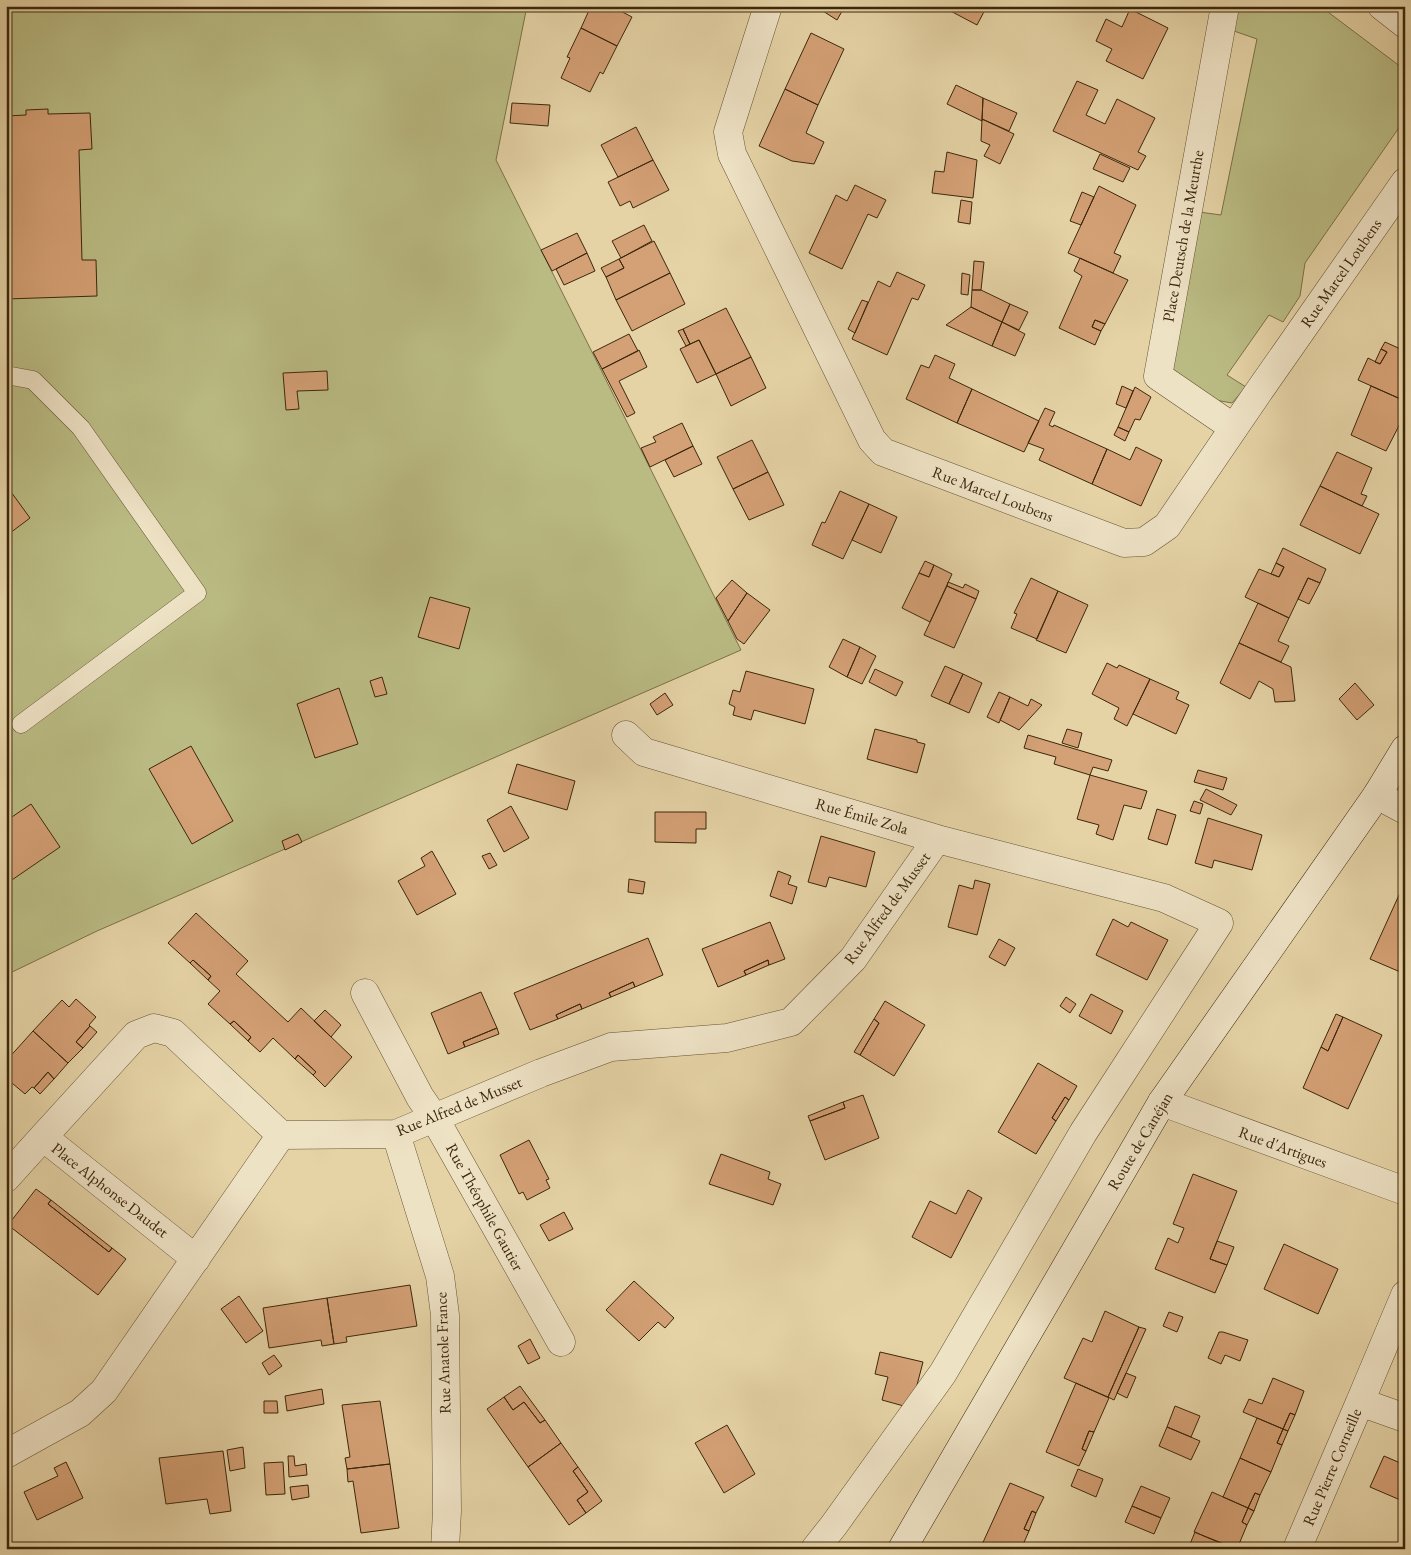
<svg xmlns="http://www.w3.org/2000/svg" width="1411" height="1555" font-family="'EB Garamond',serif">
	<rect width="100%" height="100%" fill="#e5d3a6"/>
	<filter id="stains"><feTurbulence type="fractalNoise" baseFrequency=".004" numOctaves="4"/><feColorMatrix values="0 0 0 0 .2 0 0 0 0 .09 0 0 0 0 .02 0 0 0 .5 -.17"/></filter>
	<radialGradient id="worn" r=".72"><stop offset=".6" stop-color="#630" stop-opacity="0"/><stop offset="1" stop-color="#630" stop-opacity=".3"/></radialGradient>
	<path fill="#babb83" stroke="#7b7147" d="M6 6H527L496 160 741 650 97 931 6 975Z
		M1235 6H1320L1405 70V119L1305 263 1300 296 1283 322 1269 315 1227 375 1246 387 1232 403 1215 400 1176 377 1173 367 1199 212 1221 215 1257 39 1231 30Z"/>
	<path fill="#d4a075" stroke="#3c270b" d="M591 6H611L632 17 617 46 581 28Z
		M815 6H845L837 20Z
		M941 6H987L977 25Z
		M1130 9 1168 28 1143 79 1106 61 1112 49 1096 41 1106 19 1122 27Z
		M581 28 617 46 603 74 600 72 590 92 561 78 570 58 567 57Z
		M811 33 844 49 818 105 785 89Z
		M1077 81 1098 90 1086 115 1105 124 1117 99 1155 118 1138 152 1146 156 1138 170 1053 131Z
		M956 85 983 98 982 121 947 104Z
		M785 89 818 105 806 133 824 142 814 164 792 161 759 146Z
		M983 98 1017 113 1009 131 982 119Z
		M512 103 550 105 548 126 510 123Z
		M48 109V114L90 113 92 149 79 150 82 260H96L97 296 6 299V116L26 115V110Z
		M982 119 1014 134 1000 164 984 156 990 145 981 141Z
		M636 127 653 160 618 177 601 145Z
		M947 152 977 160 973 198 932 193 935 171 944 172Z
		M1100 154 1130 168 1123 182 1093 169Z
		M653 160 669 190 633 208 630 201 620 206 608 182Z
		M855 185 886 200 877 218 868 214 842 269 809 253 836 195 847 201Z
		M1099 186 1136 205 1114 253 1121 256 1113 273 1068 253Z
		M1082 192 1094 197 1081 225 1070 221Z
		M961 200 972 202 970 224 958 222Z
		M644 225 652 241 621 258 612 241Z
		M577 233 587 253 552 271 541 250Z
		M654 241 670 273 616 300 606 277 624 268 619 259Z
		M587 253 595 271 564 285 556 269Z
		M1080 258 1128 280 1105 324 1095 320 1092 327 1101 331 1095 345 1059 328 1082 276 1074 271Z
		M619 259 624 268 606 277 601 268Z
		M974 261 984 262 981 290H972Z
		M897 272 925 285 918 300 912 298 887 355 852 339 878 281 890 287Z
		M670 273 685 304 632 331 616 300Z
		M962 273 970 275 968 295 961 294Z
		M972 290H981L1010 304 1002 322 971 307Z
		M862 300 868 302 855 333 848 329Z
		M1010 304 1028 312 1019 330 1002 322Z
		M971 307 1002 322 992 346 946 325Z
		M726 308 751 357 716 374 699 340 690 344 683 329Z
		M1095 320 1105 324 1101 331 1092 327Z
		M1002 322 1025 334 1015 356 992 346Z
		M1405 326V341L1399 338Z
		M683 329 690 344 686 346 678 331Z
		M629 334 638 351 602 369 593 352Z
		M699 340 716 374 697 383 680 349Z
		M1385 342 1405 351V401L1358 380 1368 358 1380 364 1387 352 1381 349Z
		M1381 349 1387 352 1380 364 1375 362Z
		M639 350 647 367 619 381 635 413 627 417 602 369Z
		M935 355 955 364 949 378 972 389 957 423 906 399 921 365 929 368Z
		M751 357 766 388 731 406 716 374Z
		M327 371 328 390 297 391 299 409 286 410 283 373Z
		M1122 386 1133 391 1126 408 1116 404Z
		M1371 386 1405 401V414L1386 451 1351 435Z
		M1135 387 1151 397 1140 420 1135 419 1129 432 1118 427Z
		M972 389 1039 421 1024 452 957 423Z
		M1045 408 1055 412 1049 425 1053 427 1054 425 1107 449 1092 484 1039 460 1044 449 1028 443Z
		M682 423 693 446 650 467 641 448 656 442 653 437Z
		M1118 427 1129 432 1125 441 1114 435Z
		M752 440 768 472 733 489 717 457Z
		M693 446 702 464 674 477 665 460Z
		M1136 447 1162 460 1141 506 1092 484 1107 449 1130 460Z
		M1337 452 1372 468 1361 494 1367 496 1362 506 1320 486Z
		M768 472 784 505 749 520 733 489Z
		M6 485 30 518 6 536Z
		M1320 486 1379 514 1360 554 1300 525Z
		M840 491 869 504 843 559 812 545 822 522 825 523Z
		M869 504 897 517 881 553 852 540Z
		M1283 548 1326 569 1320 583 1308 578 1289 618 1245 597 1259 569 1279 577 1284 567 1276 563Z
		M925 561 934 565 929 577 919 573Z
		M1276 563 1284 567 1279 577 1271 574Z
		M934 565 952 574 930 622 902 608 919 573 929 577Z
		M1031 578 1058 591 1037 639 1011 628 1017 614 1014 613Z
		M1308 578 1320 583 1309 604 1298 599Z
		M732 580 747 593 728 621 716 598Z
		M948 582 963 588 965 584 979 591 976 599 947 586Z
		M947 586 976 599 954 648 924 635Z
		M1058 591 1088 605 1066 653 1036 640Z
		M747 593 770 610 744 644 737 639 728 621Z
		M430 597 470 608 459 649 418 637Z
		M1258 603 1289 618 1278 641 1289 646 1281 662 1239 643Z
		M843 639 860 647 847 677 829 667Z
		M1239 643 1291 667 1295 701 1275 702 1273 689 1259 681 1250 699 1220 683Z
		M860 647 876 656 862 684 847 677Z
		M1107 663 1117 668 1119 665 1150 679 1127 726 1114 719 1119 708 1092 694Z
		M945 666 963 674 949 704 931 696Z
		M875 669 903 682 896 696 869 682Z
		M746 671 814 689 805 724 754 710 751 720 733 715 735 707 729 704 733 690 740 692Z
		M963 674 982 683 969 713 949 704Z
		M382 677 387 694 375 697 370 681Z
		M1150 679 1179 692 1176 699 1189 705 1176 734 1133 714Z
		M1355 683 1374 705 1357 720 1339 699Z
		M339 688 358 744 315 758 297 704Z
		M999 692 1010 697 999 723 987 717Z
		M665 693 673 705 657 715 650 704Z
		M1010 697 1028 706 1031 699 1042 705 1019 730 1000 720Z
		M875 729 917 740V742L925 744 917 773 867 759Z
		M1067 729 1082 733 1078 748 1062 743Z
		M1028 735 1112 760 1108 771 1093 767 1090 775 1054 764 1056 757 1024 748Z
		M191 746 233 821 192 844 149 769Z
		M517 764 575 781 567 810 508 793Z
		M1198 770 1227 778 1223 790 1194 782Z
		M1090 775 1147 791 1141 809 1124 805 1113 840 1096 834 1099 825 1077 819Z
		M1206 789 1237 805 1231 815 1200 800Z
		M1194 801 1203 804 1200 814 1190 811Z
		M31 804 60 847 6 884V821Z
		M511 806 529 838 504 852 487 820Z
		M1157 809 1176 815 1167 845 1148 839Z
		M655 812H706V829H696V843L655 842Z
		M1208 818 1262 835 1252 870 1214 860 1212 868 1195 863Z
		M298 834 302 842 285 850 282 841Z
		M821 836 875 852 866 887 829 877 826 887 808 882Z
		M432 851 456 894 417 915 398 881 425 866 421 858Z
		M490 853 497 865 489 869 482 856Z
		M778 871 791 876 788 884 797 887 792 904 770 896Z
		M629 879 645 882 643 894 628 892Z
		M975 880 990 884 977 935 948 927 959 885 973 889Z
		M1404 884H1405V974L1370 959Z
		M196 913 248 961 236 974 288 1022 301 1008 352 1057 325 1087 313 1075 316 1072 298 1055 295 1059 273 1038 260 1052 248 1041 251 1037 234 1021 230 1024 208 1004 220 991 208 980 211 976 193 960 190 963 168 943Z
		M1113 919 1128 927 1131 922 1168 940 1147 980 1096 955Z
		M770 922 785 959 769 965 768 960 744 971 746 975 718 987 702 949Z
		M648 938 663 975 635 987 633 982 609 993 611 997 582 1009 580 1004 556 1015 558 1019 530 1030 514 993Z
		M999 939 1015 948 1005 966 989 957Z
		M193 960 211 976 208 980 190 963Z
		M768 960 769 965 746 975 744 971Z
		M633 982 635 987 611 997 609 993Z
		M481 992 497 1028 463 1042 465 1047 448 1054 431 1013Z
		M1091 994 1123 1011 1111 1034 1079 1016Z
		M1066 997 1076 1004 1070 1013 1060 1006Z
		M76 999 96 1017 89 1025 90 1026 76 1042 83 1048 68 1063 33 1031 62 1000 69 1007Z
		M885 1001 925 1025 894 1076 860 1055 879 1023 874 1019Z
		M580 1004 582 1009 558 1019 556 1015Z
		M325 1010 341 1025 331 1037 314 1021Z
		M1336 1014 1343 1017 1328 1051 1321 1047Z
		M1343 1017 1382 1035 1348 1109 1303 1088 1321 1047 1328 1051Z
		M874 1019 879 1023 860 1055 854 1052Z
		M234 1021 251 1037 248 1041 230 1024Z
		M90 1026 97 1032 83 1048 76 1042Z
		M497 1028 499 1034 465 1047 463 1042Z
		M33 1031 68 1063 54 1079 48 1072 34 1088 32 1087 25 1094 6 1078 12 1069 6 1064V1061Z
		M298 1055 316 1072 313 1075 295 1059Z
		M1038 1063 1077 1086 1069 1100 1065 1097 1052 1118 1056 1121 1036 1154 998 1132Z
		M48 1072 54 1079 40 1094 34 1088Z
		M863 1095 879 1138 825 1160 810 1121 845 1108 843 1102Z
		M1065 1097 1069 1100 1056 1121 1052 1118Z
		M843 1102 845 1108 810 1121 808 1116Z
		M529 1140 549 1179 546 1180 550 1188 527 1200 523 1192 519 1194 500 1155Z
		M721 1154 770 1172 768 1179 781 1184 773 1205 709 1184Z
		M1193 1174 1237 1191 1210 1259 1227 1265 1215 1293 1155 1269 1168 1238 1178 1243 1184 1228 1173 1224Z
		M36 1189 51 1200 48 1204 109 1252 112 1248 126 1259 98 1295 8 1225Z
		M968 1190 982 1198 951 1258 912 1237 930 1201 956 1214Z
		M51 1200 112 1248 109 1252 48 1204Z
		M564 1212 573 1229 549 1241 540 1225Z
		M1217 1241 1234 1247 1227 1265 1210 1259Z
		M1284 1244 1338 1269 1318 1314 1264 1289Z
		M634 1281 674 1318 665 1328 658 1322 639 1341 606 1310Z
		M410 1285 417 1326 346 1337 347 1342 334 1344 327 1298Z
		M239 1296 263 1331 246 1343 221 1309Z
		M327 1298 334 1344 322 1346 321 1340 269 1348 263 1308Z
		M1105 1311 1139 1327 1108 1397 1064 1378 1083 1338 1092 1342Z
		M1169 1312 1183 1317 1177 1332 1163 1326Z
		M1139 1327 1146 1329 1114 1400 1108 1397Z
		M1219 1332H1223L1248 1340 1240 1361 1225 1355 1221 1364 1208 1358Z
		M530 1339 540 1358 528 1364 518 1346Z
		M880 1352 923 1362 911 1408 882 1400 888 1377 875 1374Z
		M274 1355 282 1366 269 1375 262 1363Z
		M1126 1373 1136 1377 1127 1398 1117 1393Z
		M1273 1378 1304 1391 1295 1415 1290 1413 1283 1429 1243 1412 1249 1399 1262 1404Z
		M1076 1383 1109 1398 1094 1432 1089 1431 1082 1449 1086 1451 1079 1466 1046 1452Z
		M520 1386 545 1420 540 1423 524 1402 513 1410 504 1397Z
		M322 1389 324 1404 287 1411 285 1396Z
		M504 1397 513 1410 524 1402 540 1423 545 1420 561 1443 528 1467 487 1409Z
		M264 1401H277L278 1413H264Z
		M380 1401 390 1464 347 1469 345 1458 350 1457 342 1405Z
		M1175 1406 1200 1416 1191 1437 1167 1427Z
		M1290 1413 1295 1415 1288 1431 1283 1429Z
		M1257 1418 1283 1429 1277 1443 1282 1445 1271 1472 1240 1458Z
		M727 1425 755 1474 724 1493 695 1443Z
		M1167 1427 1200 1441 1191 1460 1159 1446Z
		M1283 1429 1288 1431 1282 1445 1277 1443Z
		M1089 1431 1094 1432 1086 1451 1082 1449Z
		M561 1443 578 1467 573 1471 588 1492 577 1500 586 1513 569 1525 528 1467Z
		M243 1447 245 1468 230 1471 227 1450Z
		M223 1451 231 1511 210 1514 207 1499 166 1504 159 1458Z
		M288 1456H294L295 1466 306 1464 307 1475 289 1477Z
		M1384 1456 1405 1465V1502L1370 1487Z
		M1240 1458 1271 1472 1260 1495 1255 1493 1248 1508 1223 1497Z
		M66 1462 83 1498 37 1520 24 1492 58 1476 54 1468Z
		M283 1462 285 1494 266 1495 264 1463Z
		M390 1464 399 1528 361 1533 353 1481 348 1482 347 1469Z
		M578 1467 602 1501 586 1513 577 1500 588 1492 573 1471Z
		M1078 1469 1103 1479 1096 1497 1071 1486Z
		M1010 1483 1044 1497 1036 1513 1032 1511 1024 1529 1029 1531 1022 1547 1025 1549H980Z
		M308 1485 309 1497 292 1500 290 1487Z
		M1141 1486 1170 1498 1161 1518 1132 1506Z
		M1212 1492 1248 1508 1242 1522 1247 1525 1237 1549 1194 1532Z
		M1255 1493 1260 1495 1254 1511 1248 1508Z
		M1132 1506 1161 1518 1154 1534 1125 1522Z
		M1248 1508 1254 1511 1247 1525 1242 1522Z
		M1032 1511 1036 1513 1029 1531 1024 1529Z
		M1195 1532 1206 1537 1235 1549H1188Z"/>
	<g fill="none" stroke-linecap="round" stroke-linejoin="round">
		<defs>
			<path id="lane" d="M6 375 33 380 81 428 197 593 21 724"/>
			<path id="street" d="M768 6 728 132 732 154 872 440 883 452 1124 543 1144 542 1167 526 1257 394 1405 182
				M1225 6 1158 376 1234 428
				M1382 6 1405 24
				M626 735 644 752 937 839 1164 898 1219 923 1083 1133 943 1373 834 1525 815 1549
				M1377 795 1405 810
				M365 993 420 1097 435 1119 561 1342
				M1162 1102 1405 1191
				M396 1134 440 1276 445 1315 447 1511 445 1549
				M6 1178 43 1137
				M196 1259 43 1137 136 1035 154 1028 173 1033 281 1135
				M1360 1402 1405 1295
				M6 1454 80 1413 104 1391 281 1135 396 1134 541 1073 611 1047 727 1038 791 1022 853 959 937 839
				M1297 1549 1360 1402 1405 1418"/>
			<path id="secondary" d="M902 1549 1162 1102 1377 795 1405 749"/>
		</defs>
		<use href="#lane" stroke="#665232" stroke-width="19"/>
		<use href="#street" stroke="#665232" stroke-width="29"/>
		<use href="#secondary" stroke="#3c270b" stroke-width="29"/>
		<use href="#lane" stroke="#eee2c5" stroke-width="18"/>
		<use href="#street" stroke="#eee2c5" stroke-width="28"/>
		<use href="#secondary" stroke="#eee2c5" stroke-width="28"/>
	</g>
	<g text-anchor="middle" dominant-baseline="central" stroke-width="4" stroke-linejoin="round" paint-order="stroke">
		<g font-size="16" fill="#3c270b" stroke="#eee2c5">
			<text transform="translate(1183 236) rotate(-80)">Place Deutsch de la Meurthe</text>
			<text transform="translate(1341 273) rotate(-55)">Rue Marcel Loubens</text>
			<text transform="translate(993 494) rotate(21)">Rue Marcel Loubens</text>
			<text transform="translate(862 816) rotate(16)">Rue Émile Zola</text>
			<text transform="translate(887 908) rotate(-54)">Rue Alfred de Musset</text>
			<text transform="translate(459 1106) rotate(-22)">Rue Alfred de Musset</text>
			<text transform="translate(1140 1141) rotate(-59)">Route de Canéjan</text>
			<text transform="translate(1283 1147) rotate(20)">Rue d'Artigues</text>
			<text transform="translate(110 1190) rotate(38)">Place Alphonse Daudet</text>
			<text transform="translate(485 1207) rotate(61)">Rue Théophile Gautier</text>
			<text transform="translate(443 1353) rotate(-92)">Rue Anatole France</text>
			<text transform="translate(1332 1467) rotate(-67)">Rue Pierre Corneille</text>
		</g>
	</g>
	<rect width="1411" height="1555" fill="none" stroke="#e5d3a6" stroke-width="25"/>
	<rect x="8" y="8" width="1396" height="1540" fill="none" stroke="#3c270b" stroke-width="2.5"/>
	<rect x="12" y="12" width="1386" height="1530" fill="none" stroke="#3c270b"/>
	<rect width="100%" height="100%" filter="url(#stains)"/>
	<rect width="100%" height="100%" fill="url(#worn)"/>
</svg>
